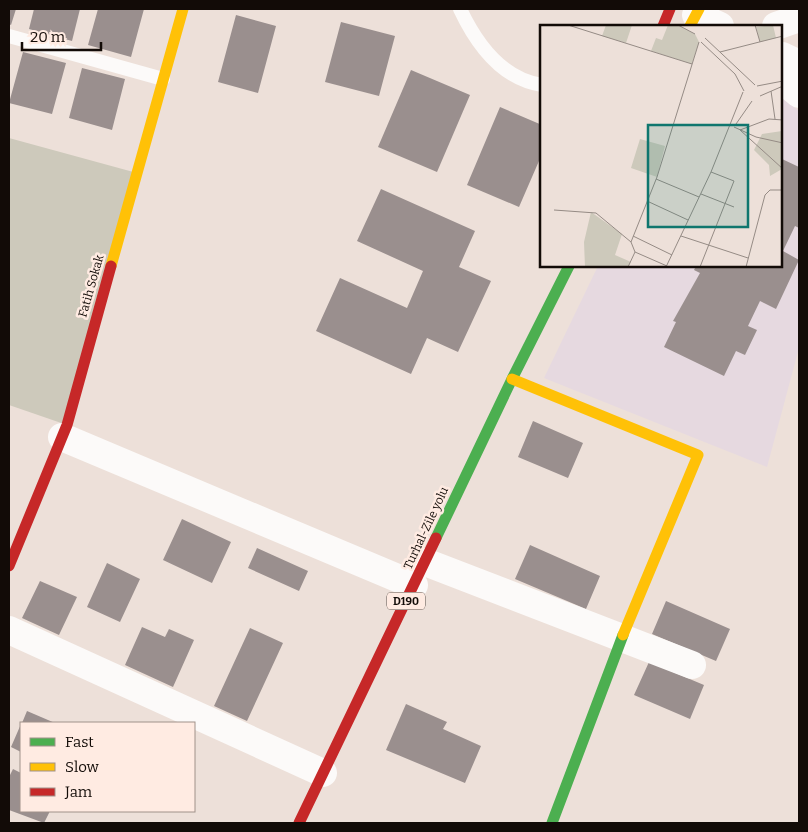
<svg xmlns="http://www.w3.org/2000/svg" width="808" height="832" font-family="Bitter,serif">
	<rect width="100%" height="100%" fill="#ede0d9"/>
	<path fill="#e6d9e0" d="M782 98 799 111V348L767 467 544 378 598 266H782Z"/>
	<path fill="#cdc9bb" d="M9 138 137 173 67 425 9 405Z"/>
	<path fill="#9a8f8e" d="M9 9H16L11 25 9 24Z
		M34 9H80L72 41 29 29Z
		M98 9H144L131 57 88 45Z
		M236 15 276 26 258 93 218 82Z
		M341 22 395 36 379 96 325 82Z
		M23 52 66 63 52 114 9 103Z
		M82 68 125 79 112 130 69 118Z
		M411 70 470 95 437 172 378 147Z
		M500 107 542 125V154L519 207 467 185Z
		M782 159 799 167V228L795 226 783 251 799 260 776 309 760 301 748 326 757 330 745 355 736 351 724 376 664 347 676 322 673 321 700 273 694 270 696 266H782Z
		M381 189 475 231 459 267 491 281 458 352 427 338 411 374 316 331 340 278 407 308 423 271 357 241Z
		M533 421 583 443 568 478 518 457Z
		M182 519 231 542 212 583 163 560Z
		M530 545 600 576 586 609 515 579Z
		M257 548 308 571 299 591 248 568Z
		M107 563 140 579 120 622 87 607Z
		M40 581 77 597 59 635 22 618Z
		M666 601 730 629 716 661 652 634Z
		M142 627 165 637 169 629 194 640 173 687 125 665Z
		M250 628 283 643 247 721 214 706Z
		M649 662 704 685 690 719 634 695Z
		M406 704 447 722 443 729 481 746 465 783 386 750Z
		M27 711 55 723H22Z
		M21 724V752L11 747Z
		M13 769 21 773V811H50L44 823 9 810V777Z"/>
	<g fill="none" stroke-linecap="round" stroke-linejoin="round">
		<path stroke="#fcfaf9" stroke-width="14" d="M460 9C476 43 501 79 542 85
			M9 36 163 79"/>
		<path stroke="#fcfaf9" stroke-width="28" d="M696 15 720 26
			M776 26 799 18
			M782 56 799 64
			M782 80 799 94
			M62 437 414 585
			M425 562 692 665
			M9 630 323 773"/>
		<path stroke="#4caf50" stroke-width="11" d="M512 379 569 266
			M436 538 512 379
			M552 823 623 635"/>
		<path stroke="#ffc107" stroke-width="11" d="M690 26 699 9
			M111 266 183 9
			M512 379 698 455 623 635"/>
		<path stroke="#c62828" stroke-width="11" d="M663 26 670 9
			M9 566 67 425 111 266
			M299 823 436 538"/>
	</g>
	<g text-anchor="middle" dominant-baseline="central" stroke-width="5" stroke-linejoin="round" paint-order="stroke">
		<rect fill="#ffebe2" stroke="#594e49" stroke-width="1" x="387" y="592.5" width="38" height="17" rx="4"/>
		<g font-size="11" font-weight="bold" fill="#120b07">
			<text x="406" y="601">D190</text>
		</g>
		<g font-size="12" fill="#120b07" stroke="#ffebe2">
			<text transform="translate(91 286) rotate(-74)">Fatih Sokak</text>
			<text transform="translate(426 528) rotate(-65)">Turhal-Zile yolu</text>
		</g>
	</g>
	<g transform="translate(540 25)">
		<rect width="242" height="242" fill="#ede0d9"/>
		<path d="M66 0H92L86 18 62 11ZM128 0H138L155 9 159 17 152 39 111 26 116 13 122 15ZM233 0 236 13 220 17 216 2ZM242 106V144L230 151 229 140 214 125 222 109ZM100 114 125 121 117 152 91 143ZM51 187 82 209 75 230 91 237 88 242H45L44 217Z" fill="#cdc9bb"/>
		<path fill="none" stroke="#958b85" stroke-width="1" d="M28 0 152 39M138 0 155 9M215 0 220 17M165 13 215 60M161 17 195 49 204 66M180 27 243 11M217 61 243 56M231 66 235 94M220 71 243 61M243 95 229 94 200 105 243 144M196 99 212 76M194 102 216 112 243 118M171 147 203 67M116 154 159 172M161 169 194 182M107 176 148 195M14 185 56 188 91 217M93 211 132 230M141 211 208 233M95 227 127 241M88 242 95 227 91 217 117 152 159 17M126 242 171 147M160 242 194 156 171 147M206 242 225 170 230 165H243"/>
		<path fill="#0f766e" fill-opacity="0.15" stroke="#0f766e" stroke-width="2.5" d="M108 100H208V202H108Z"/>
		<rect width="242" height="242" fill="none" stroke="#120b07" stroke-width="2.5"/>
	</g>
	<rect width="808" height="832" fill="none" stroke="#120b07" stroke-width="20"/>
	<rect x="20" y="722" width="175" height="90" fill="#ffebe2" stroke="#a0918a"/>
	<rect x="30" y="738" width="25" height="8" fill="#4caf50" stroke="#a0918a"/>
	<text x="65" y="747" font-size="15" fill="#120b07">Fast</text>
	<rect x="30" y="763" width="25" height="8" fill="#ffc107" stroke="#a0918a"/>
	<text x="65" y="772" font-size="15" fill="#120b07">Slow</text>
	<rect x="30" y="788" width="25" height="8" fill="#c62828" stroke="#a0918a"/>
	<text x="65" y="797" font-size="15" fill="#120b07">Jam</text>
	<path d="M22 42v8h79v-8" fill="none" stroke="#120b07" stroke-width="2.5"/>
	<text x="30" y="42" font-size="15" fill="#120b07" stroke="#ffebe2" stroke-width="4" paint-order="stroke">20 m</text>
</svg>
